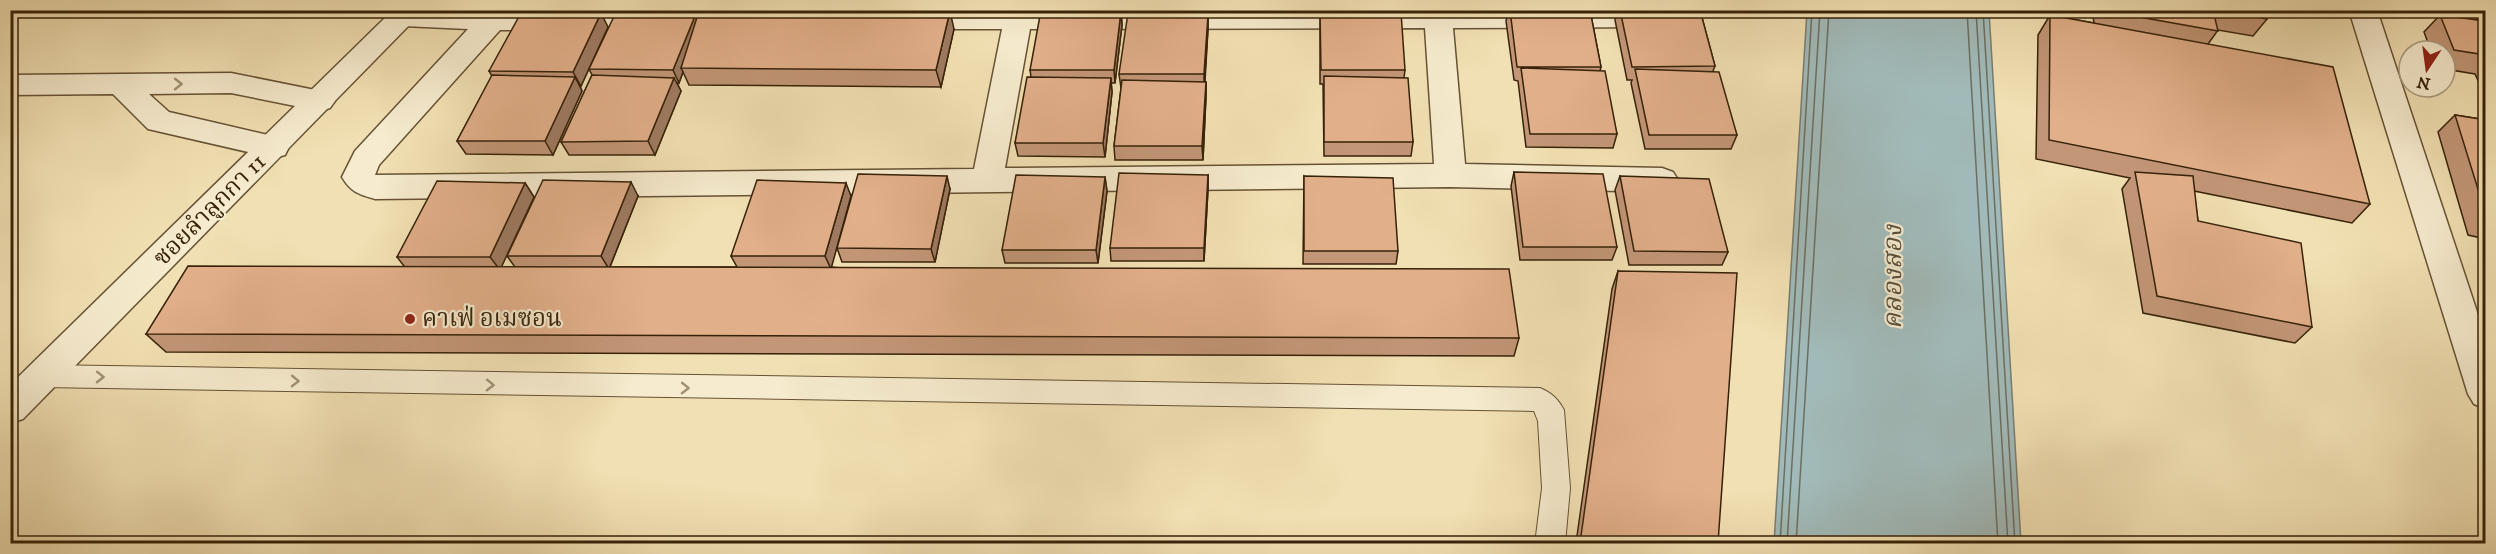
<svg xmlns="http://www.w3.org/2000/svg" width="2496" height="554" font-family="'IM FELL DW Pica','Noto Serif Thai',serif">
	<rect width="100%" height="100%" fill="#f1e0b3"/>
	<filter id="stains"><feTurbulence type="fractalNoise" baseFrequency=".00333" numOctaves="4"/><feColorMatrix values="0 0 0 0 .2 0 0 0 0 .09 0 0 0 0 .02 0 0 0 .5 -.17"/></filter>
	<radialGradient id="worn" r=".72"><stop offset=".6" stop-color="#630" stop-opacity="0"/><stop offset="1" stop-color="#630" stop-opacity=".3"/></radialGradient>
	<path fill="#a1bab9" stroke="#777d73" stroke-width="1.5" d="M1807 11H1989L2021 543H1774Z"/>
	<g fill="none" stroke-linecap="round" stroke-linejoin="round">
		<path stroke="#6c6e61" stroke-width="1.5" d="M1967 10 1998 544
			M1976 10 2008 544
			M1983 10 2015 544
			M1780 544 1812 10
			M1787 544 1820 10
			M1796 544 1829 10"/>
		<defs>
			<path id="service" d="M42 365 1540 388C1552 393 1558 399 1564 410L1570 488 1565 544H1535L1542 488 1538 421 1534 411 42 387 32 384 29 376 32 368Z"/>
			<path id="minor" d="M393 10 656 11 666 13 670 20 666 27 656 29 500 30 379 165 375 175 974 169 1002 29H909L899 27 895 20 899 13 909 11 1656 10 1663 18 1659 25 1649 27 1453 28 1465 164 1662 168 1673 172 1678 180 1673 188 1662 192 1450 187 375 199C358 194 351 192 342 177L355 151 468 29 403 26 393 24 389 17ZM1425 28 1434 164 1005 168 1030 29Z
				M2349 10H2377L2486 339V409L2474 404 2468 394Z
				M231 73 320 91 330 94 335 101 330 108 320 111 231 93 149 94 169 112 285 139 289 147 285 155 274 158 148 129 113 94 10 95V75Z"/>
			<path id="tertiary" d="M393 10H424L23 419 10 423V385Z"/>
		</defs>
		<use href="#service" stroke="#665234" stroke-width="2"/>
		<use href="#minor" stroke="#665234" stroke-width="3"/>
		<use href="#tertiary" stroke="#665234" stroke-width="3"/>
		<use href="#service" fill="#f6ebce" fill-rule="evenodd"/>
		<use href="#minor" fill="#f6ebce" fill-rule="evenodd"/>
		<use href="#tertiary" fill="#f6ebce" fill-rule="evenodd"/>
	</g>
	<path fill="#c29677" stroke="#372209" stroke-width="1.5" d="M1320 10 1405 70 1404 78 1413 142 1411 156H1324L1323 84H1320Z
		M1508 10H1590L1601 67 1600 71 1617 134 1613 148 1526 147 1518 81 1514 80 1506 21Z
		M1618 10H1700L1715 66 1713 71 1737 135 1731 149H1645L1631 83 1632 80H1627L1615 20Z
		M2092 10H2265L2267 19 2253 36 2218 30 2208 44 2370 204 2352 223 2194 191 2198 221 2312 327 2295 343 2143 313 2122 189 2130 178 2036 159 2038 35 2050 15 2094 23Z
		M2462 10H2486V98L2475 74 2445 69V51H2431L2424 32 2440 15 2456 17Z
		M1121 11 1122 25 1115 83H1111L1112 92 1105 157 1018 156 1015 143 1031 77 1030 70Z
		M698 14 954 29 941 87 689 85 683 72 679 83H677L681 91 655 155H569L561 142 592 75 589 69Z
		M1208 15V29L1205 82H1206V96L1203 160H1115L1114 146 1121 88 1119 74Z
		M608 27 581 86H580L582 91 553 155 466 154 457 141 492 76 489 71Z
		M2455 115 2486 120V239L2468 235 2438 132Z
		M1514 172 1617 247 1612 260H1520L1511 186Z
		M1208 175V189L1204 261H1111L1110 248Z
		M1304 176 1398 251 1396 264H1303Z
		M1620 176 1728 252 1722 265H1629L1615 190Z
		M1105 177 1107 191 1098 263H1005L1002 250Z
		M525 183 534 197 501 267H515L507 256 638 196 610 267H737L731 256 851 196 831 267 1519 338 1514 356 166 352 146 334 404 266 397 257Z
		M950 189 935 262H842L837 248Z
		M1618 271 1718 543H1576L1612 289Z"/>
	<path fill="#9e7a61" stroke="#372209" stroke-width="1.5" d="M697 11 702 25 681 68 683 72 679 83 673 70Z
		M950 11 954 29 941 87 936 70Z
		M1121 11 1122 25 1115 83 1114 70Z
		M601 13 608 27 581 86 573 72Z
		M1208 15V29L1204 88V74Z
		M575 77 582 91 553 155 545 141Z
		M674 78 681 91 655 155 648 141Z
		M1111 78 1112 92 1105 157 1103 143Z
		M1206 82V96L1203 160 1202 146Z
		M1208 175V189L1204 261V248Z
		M947 176 950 189 935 262 931 249Z
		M1105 177 1107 191 1098 263 1096 250Z
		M631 182 638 196 609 269 601 256Z
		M525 183 534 197 500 270 490 257Z
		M846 183 851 196 831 269 825 256Z"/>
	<path fill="#e1af8a" stroke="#372209" stroke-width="1.5" d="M617 10 697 11 673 70 589 69Z
		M1041 10 1121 11 1114 70H1030Z
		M1320 10 1401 12 1405 70H1321Z
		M1510 10H1590L1601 67H1517Z
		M1620 10H1700L1715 66 1632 67Z
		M2106 10H2213L2218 31 2106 11Z
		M2218 10H2265L2267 19Z
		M2475 10H2486V55L2454 50 2440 15 2478 20Z
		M522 11 601 13 573 72 489 71Z
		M699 11H950L936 70 681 68Z
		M1128 13 1208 15 1204 74H1119Z
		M2050 15 2333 67 2370 204 2049 140Z
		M1521 68 1605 71 1617 134H1530Z
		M1635 69 1719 72 1737 135H1649Z
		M492 75 575 77 545 141H457Z
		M592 75 674 78 648 141 561 142Z
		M1324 76 1408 78 1413 142H1324Z
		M1027 77 1111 78 1103 143H1015Z
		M1122 80 1206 82 1202 146H1114Z
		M2455 115 2486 120V215Z
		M1514 172 1603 174 1617 247H1523Z
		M2135 172 2193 176 2198 221 2301 243 2312 327 2157 296Z
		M1119 173 1208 175 1204 248H1110Z
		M858 174 947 176 931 249 837 248Z
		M1016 175 1105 177 1096 250H1002Z
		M1304 176 1393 178 1398 251H1304Z
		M1620 176 1709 179 1728 252 1634 251Z
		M543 180 631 182 601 256H507Z
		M757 180 846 183 825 256H731Z
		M437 181 525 183 490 257H397Z
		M188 266 1509 269 1519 338 146 334Z
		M1618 271 1737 273 1718 543H1580Z"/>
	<defs><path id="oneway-chevron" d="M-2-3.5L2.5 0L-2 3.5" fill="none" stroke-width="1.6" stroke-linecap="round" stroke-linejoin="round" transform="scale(1.5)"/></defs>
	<g stroke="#a09175">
		<use href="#oneway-chevron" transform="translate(178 84)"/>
		<use href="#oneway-chevron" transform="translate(100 377) rotate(1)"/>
		<use href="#oneway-chevron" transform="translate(295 381) rotate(1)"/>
		<use href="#oneway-chevron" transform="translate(490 385) rotate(1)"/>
		<use href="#oneway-chevron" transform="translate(685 388) rotate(1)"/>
	</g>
	<circle fill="#8f2418" stroke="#f6ebce" stroke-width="2" cx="410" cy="319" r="6"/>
	<g text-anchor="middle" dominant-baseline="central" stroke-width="4.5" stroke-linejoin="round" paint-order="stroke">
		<g font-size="24" fill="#372209" stroke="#f6ebce">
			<text transform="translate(210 210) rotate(-45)">ซอยลำลูกกา 11</text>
		</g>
		<g font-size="24" fill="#372209" stroke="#f6ebce" text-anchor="start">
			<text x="422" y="319">คาเฟ่ อเมซอน</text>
		</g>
		<g font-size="26" font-style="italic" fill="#57503e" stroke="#f6ebce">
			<text transform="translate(1893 277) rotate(-90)">คลองสอง</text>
		</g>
	</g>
	<rect width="2496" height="554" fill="none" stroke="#f1e0b3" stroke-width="36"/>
	<rect x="12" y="12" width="2472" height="530" fill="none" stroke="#372209" stroke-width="3"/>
	<rect x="18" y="18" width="2460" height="518" fill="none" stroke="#372209" stroke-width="1.5"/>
	<g transform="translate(2427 69) rotate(193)"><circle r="28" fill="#f6ebce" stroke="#aa9b7f" stroke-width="1.5"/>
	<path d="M0-4.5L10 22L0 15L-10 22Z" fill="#8f2418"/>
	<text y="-9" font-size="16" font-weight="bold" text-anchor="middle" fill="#372209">N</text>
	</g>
	<rect width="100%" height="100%" filter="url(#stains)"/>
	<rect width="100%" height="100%" fill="url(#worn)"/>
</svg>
